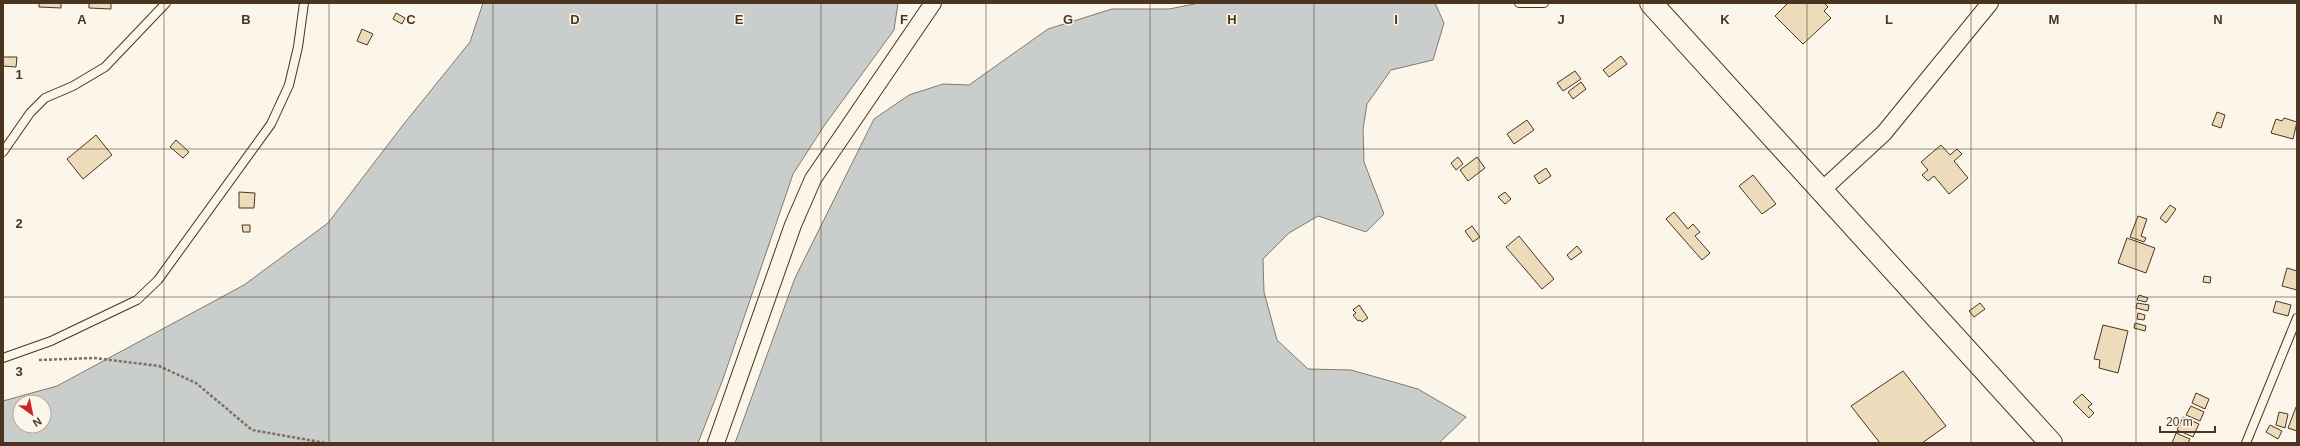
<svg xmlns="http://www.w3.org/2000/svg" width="2300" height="446" font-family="Helvetica,sans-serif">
	<rect width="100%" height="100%" fill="#fbf6e9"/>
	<path fill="#c9cecd" stroke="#887966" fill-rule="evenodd" d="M483 3H898L894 30 824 126 793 174 723 379 698 443H3V401L57 386 244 285 328 223 403 125 470 42ZM20 402H44V426H20Z
		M1199 3H1435L1444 23 1433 60 1391 70 1367 104 1363 129 1364 162 1384 214 1366 232 1318 216 1289 233 1263 259 1264 292 1277 340 1308 369 1351 370 1418 389 1466 417 1439 443H735L795 278 874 119 909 95 943 84 969 85 1048 29 1112 9H1169Z"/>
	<path fill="#ecdcbc" stroke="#4a3520" d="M39 3H61V8L39 7Z
		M89 3H111V9L89 8Z
		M1788 3H1824L1828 7 1824 11 1831 18 1803 44 1775 16Z
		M396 13 405 18 402 24 393 19Z
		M362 29 373 34 367 45 357 41Z
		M1621 56 1627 64 1609 77 1603 70Z
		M3 57H17L16 67 3 66Z
		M1575 71 1581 79 1563 91 1557 83Z
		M1581 82 1586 89 1573 99 1568 92Z
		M2217 112 2225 115 2221 128 2212 125Z
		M2284 118 2297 122 2293 139 2271 133 2276 119 2282 121Z
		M1527 120 1534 130 1514 144 1507 134Z
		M96 135 112 155 83 179 67 159Z
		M176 140 189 152 183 158 170 147Z
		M1941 145 1950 155 1957 149 1962 154 1954 161 1968 178 1949 194 1934 176 1928 181 1922 175 1928 170 1921 162Z
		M1458 157 1463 164 1456 170 1451 163Z
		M1477 157 1485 168 1468 181 1460 170Z
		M1546 168 1551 176 1539 184 1534 176Z
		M1753 175 1776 204 1762 214 1739 186Z
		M239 192 255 193 254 208H239Z
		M1505 192 1511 199 1505 204 1498 197Z
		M2170 205 2176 209 2166 223 2160 218Z
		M1674 212 1688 229 1693 224 1700 232 1695 236 1710 253 1702 260 1666 219Z
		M2138 216 2147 219 2141 236 2146 238 2144 242 2130 237Z
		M242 225H250V232H243Z
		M1472 226 1480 237 1473 242 1465 231Z
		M1519 236 1554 279 1542 289 1506 247Z
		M2127 238 2155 248 2146 273 2118 263Z
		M1577 246 1582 252 1571 260 1567 255Z
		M2287 268 2297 271V290L2282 286Z
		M2204 276 2211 277 2210 283 2203 282Z
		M2139 295 2148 298 2146 302 2137 300Z
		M2276 301 2291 305 2288 316 2273 312Z
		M1980 303 1985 309 1974 317 1969 311Z
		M2137 303 2149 305 2148 311 2136 308Z
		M1359 305 1368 318 1362 322 1360 320 1358 321 1353 315 1356 313 1353 310Z
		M2138 313 2145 315 2144 320 2137 319Z
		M2135 323 2146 326 2145 331 2134 328Z
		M2103 325 2128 331 2118 373 2099 368 2100 360 2094 359Z
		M1903 371 1946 426 1922 443H1880L1851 406Z
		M2196 393 2209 399 2205 409 2192 403Z
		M2082 394 2092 404 2088 407 2094 413 2089 418 2073 402Z
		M2191 406 2204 412 2200 421 2186 415Z
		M2296 407H2297V431L2288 428Z
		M2279 412 2288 414 2285 428 2276 425Z
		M2183 417 2199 424 2193 437 2177 430Z
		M2270 425 2282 431 2278 439 2266 432Z
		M2176 433 2190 439 2188 443H2172Z"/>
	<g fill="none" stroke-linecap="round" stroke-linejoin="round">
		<defs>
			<path id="service" d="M1519 3H1544
				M3 152 30 113 45 98 73 86 105 67 166 3
				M3 358 51 341 137 300 158 280 271 124 289 85 298 47 304 3
				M2246 443 2297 318"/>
			<path id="minor" d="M1822 190 1884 133 1990 3
				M716 443 793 225 813 179 933 3"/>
			<path id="secondary" d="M1651 3 2051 443"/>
		</defs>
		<use href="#service" stroke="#4a3520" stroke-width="10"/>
		<use href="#minor" stroke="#4a3520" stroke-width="18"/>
		<use href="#secondary" stroke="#4a3520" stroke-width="24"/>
		<path stroke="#7f6f5c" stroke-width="2.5" stroke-dasharray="3 2" stroke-linecap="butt" d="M39 360 94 358 159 366 196 383 252 430 326 443"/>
		<use href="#service" stroke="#fbf6e9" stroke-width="8"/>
		<use href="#minor" stroke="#fbf6e9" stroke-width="16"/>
		<use href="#secondary" stroke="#fbf6e9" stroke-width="22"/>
	</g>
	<path fill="none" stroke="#4a3520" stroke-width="1" stroke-opacity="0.55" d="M164 3V443M329 3V443M493 3V443M657 3V443M821 3V443M986 3V443M1150 3V443M1314 3V443M1479 3V443M1643 3V443M1807 3V443M1971 3V443M2136 3V443M3 149H2297M3 297H2297"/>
	<g font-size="13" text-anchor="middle" font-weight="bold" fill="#4a3520" stroke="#fbf6e9" stroke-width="3" stroke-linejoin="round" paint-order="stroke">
		<text x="82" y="24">A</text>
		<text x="246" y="24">B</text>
		<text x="411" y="24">C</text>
		<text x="575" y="24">D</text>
		<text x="739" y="24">E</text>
		<text x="904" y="24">F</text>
		<text x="1068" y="24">G</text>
		<text x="1232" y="24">H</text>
		<text x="1396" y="24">I</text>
		<text x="1561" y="24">J</text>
		<text x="1725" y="24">K</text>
		<text x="1889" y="24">L</text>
		<text x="2054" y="24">M</text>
		<text x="2218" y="24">N</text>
		<text x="19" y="79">1</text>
		<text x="19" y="228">2</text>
		<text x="19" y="376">3</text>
	</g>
	<rect width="2300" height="446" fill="none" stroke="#4a3520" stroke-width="8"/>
	<g transform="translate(32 414) rotate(147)"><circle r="19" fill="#fbf6e9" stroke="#b4a999"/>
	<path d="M0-3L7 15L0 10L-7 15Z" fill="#c62828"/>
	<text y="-6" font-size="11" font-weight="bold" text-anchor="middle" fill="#4a3520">N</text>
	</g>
	<path d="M2160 426v6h55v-6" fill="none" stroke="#4a3520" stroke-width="2"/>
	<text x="2166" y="426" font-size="12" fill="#4a3520" stroke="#fbf6e9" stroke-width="3" paint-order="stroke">20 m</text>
</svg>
